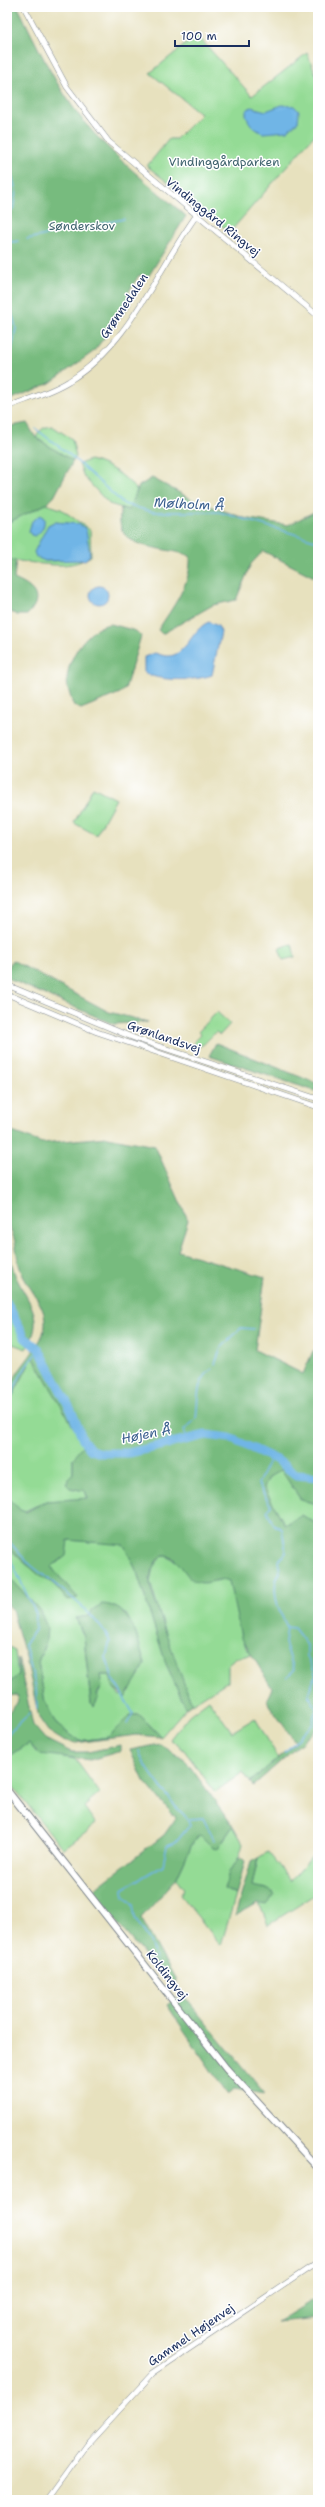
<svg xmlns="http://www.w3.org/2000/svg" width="325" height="2507" font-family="'Shantell Sans',sans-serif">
	<rect width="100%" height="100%" fill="#fff"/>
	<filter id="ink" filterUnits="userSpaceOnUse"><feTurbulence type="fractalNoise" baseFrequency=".025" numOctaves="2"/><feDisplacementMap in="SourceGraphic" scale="8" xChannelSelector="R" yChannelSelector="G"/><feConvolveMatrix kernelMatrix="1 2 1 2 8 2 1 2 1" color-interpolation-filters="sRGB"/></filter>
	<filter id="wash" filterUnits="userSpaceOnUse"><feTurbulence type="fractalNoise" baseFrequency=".012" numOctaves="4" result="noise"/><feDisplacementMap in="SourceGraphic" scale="16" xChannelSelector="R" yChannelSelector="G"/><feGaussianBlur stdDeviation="0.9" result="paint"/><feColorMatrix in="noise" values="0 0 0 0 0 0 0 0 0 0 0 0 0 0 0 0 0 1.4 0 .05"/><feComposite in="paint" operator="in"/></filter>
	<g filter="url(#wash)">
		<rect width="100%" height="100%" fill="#e7e1be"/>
		<path fill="#94db95" stroke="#58857a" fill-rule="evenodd" d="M197 35 252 96 307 53 318 79V131L230 232 147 166 169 139H176L201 114 150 73Z
			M52 426 72 439 76 457 73 461 36 438C39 430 43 427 52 426Z
			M90 460C109 465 124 475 137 490L129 510 109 504 84 477 79 464Z
			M46 504 61 509 90 530 91 556C67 573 35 561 7 560V523ZM54 522 78 524 85 560 45 561 48 525Z
			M93 787 116 799 96 835 74 823Z
			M292 944 295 957 283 960 279 948Z
			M217 1012 230 1024 220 1035 216 1032 204 1044 198 1047 193 1043 201 1035 198 1032Z
			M7 1300 31 1340 26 1349 7 1342Z
			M33 1357 84 1444 73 1459V1473L67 1482 70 1488 85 1491 88 1499 46 1501 23 1512 7 1500V1430L11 1399Z
			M281 1469 301 1500 318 1504V1525L302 1515 285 1525 264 1488 269 1477Z
			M7 1540C15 1560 35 1570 52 1583 58 1587 63 1595 67 1600L77 1598 51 1567 68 1540 124 1544 137 1572 166 1663 186 1708 161 1737 140 1715H130L108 1737 79 1741 56 1724 45 1702 38 1662 46 1641 40 1611 7 1574ZM91 1613 126 1614 134 1629 145 1664 132 1684 130 1691 120 1696 113 1687 110 1675H100V1690L91 1704 84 1637 76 1618 90 1616Z
			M166 1556 216 1581 224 1578 229 1581 246 1648 252 1654 235 1659 228 1665V1681L192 1704 169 1646 150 1582 153 1567 161 1557Z
			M7 1646 15 1650 18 1676 7 1685Z
			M209 1700 232 1732 255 1718 279 1759 250 1782 243 1772 215 1792 184 1750 170 1739 189 1715Z
			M29 1743 36 1752 75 1759 100 1793 84 1807 96 1824 63 1849 7 1779V1758Z
			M233 1826 243 1843C240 1860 229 1872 224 1889L236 1895 221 1945 180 1895 184 1890 176 1879 194 1840 200 1834 213 1848 217 1849Z
			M268 1852 291 1881 314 1854 318 1856V1893L268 1925 252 1886 258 1858Z"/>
		<path fill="#77bb7e" stroke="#49756e" d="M7 7H18C37 46 57 89 85 123 115 158 151 186 186 216L148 277 139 275 128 293 130 305 93 352 50 383 7 401Z
			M27 423 36 438 73 461 54 497 46 504 7 523V427Z
			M152 478 193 500 244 518 288 525 318 510V581L314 577 263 551 251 564 236 600 213 605 162 634 158 630C172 608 192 583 190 556 163 545 111 553 121 508L129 510 139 486Z
			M7 560H16L14 579C33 587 45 597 27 615H17L7 610Z
			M111 624 136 631 141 636 125 689 120 693 81 709 73 705C71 697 67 688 67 681 67 658 88 626 111 624Z
			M12 960 109 1012 148 1022 113 1024 7 978V971Z
			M216 1043 318 1084V1092L209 1056Z
			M7 1130 42 1143 107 1137 155 1146 188 1220 178 1251 265 1277 255 1350 303 1374 313 1351 318 1349V1504L301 1500 281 1470 269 1477 264 1488 285 1525 302 1515 318 1525V1728L253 1786 250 1782 296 1743 269 1705 267 1699 272 1688 241 1637 229 1581C219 1576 209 1586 197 1582 184 1578 180 1556 165 1556 155 1556 149 1575 150 1583 151 1593 156 1603 159 1612 169 1643 180 1673 192 1704L186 1708 166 1664 137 1572 124 1545 68 1540 66 1556 51 1567 78 1598 67 1600 54 1584 40 1576 12 1551 7 1540V1500H11L20 1510 26 1512 46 1501 88 1498 85 1491 70 1488 66 1484 73 1473V1459L83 1444 33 1357 11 1399 7 1430C7 1419 5 1406 7 1396 12 1369 47 1346 45 1320 44 1303 27 1287 21 1271 15 1255 18 1238 7 1225Z
			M7 1242C10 1251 11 1262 14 1272 23 1296 44 1313 31 1340L7 1300Z
			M7 1574 40 1611 47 1627 46 1641 38 1662 45 1702 56 1724 79 1741 108 1737 130 1715H140L161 1737 136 1735 76 1743 62 1740 48 1731 39 1718 26 1658 12 1610 7 1603Z
			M102 1604C133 1605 138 1641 145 1665L125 1698 113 1687 110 1675H100L102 1686 96 1694 98 1699 94 1707 91 1704 84 1637 76 1618 90 1616 92 1610Z
			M18 1658 33 1725 45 1739 71 1752H88L121 1745V1751L90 1760 39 1754 29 1743 7 1758V1715L18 1702 17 1695 7 1696V1685L18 1675Z
			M160 1744 186 1761 233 1826 217 1849 213 1848 200 1835 194 1840 176 1879 141 1918 176 1981 172 1988 91 1892 164 1835 176 1818 144 1781 130 1750Z
			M240 1857 245 1861 236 1895 224 1889 229 1872Z
			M258 1858 252 1886 267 1889 275 1894 266 1905 258 1903 235 1916 251 1862Z
			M182 1994 265 2094 234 2089 227 2094 167 2005Z
			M318 2297V2318L277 2322Z"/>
		<path fill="#70b5e6" stroke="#4672a2" d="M282 105 294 106 299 111 298 122 287 131 263 133C255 130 245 121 246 111L251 107 266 111Z
			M40 515 44 518C45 527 42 531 35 536L31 535 29 531 32 521Z
			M54 522 79 524 86 529 90 555 85 560 45 561 36 557 34 552 48 525Z
			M90 595a9 9 0 1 1 18 0a9 9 0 1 1-18 0Z
			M209 622 218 626 221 632 212 675C196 681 157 682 144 672V657L155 653C159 654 163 656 167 656 186 657 192 628 209 622Z"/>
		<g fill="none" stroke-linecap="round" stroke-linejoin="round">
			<path stroke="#70b5e6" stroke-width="1.5" d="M7 213 13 209 16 191 9 166
				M7 238V273
				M27 239 124 219
				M7 240 13 242 18 241
				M7 286 10 292 8 300 16 328 8 368 9 380
				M36 429 70 455 124 504 153 512H219L318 541
				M215 1364 221 1348 241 1328 254 1329
				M7 1413C12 1388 22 1369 39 1350
				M187 1438 184 1430 196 1419C199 1399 194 1383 212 1369
				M271 1456 258 1484 271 1506 267 1510 273 1524 282 1529 286 1553 278 1561 280 1572C269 1589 279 1611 287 1627L294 1628 307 1645V1656L316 1675 308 1694 317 1709 314 1715 313 1724 285 1752
				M7 1539C15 1548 23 1559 32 1566 60 1589 92 1609 110 1641L106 1657 113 1679 133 1713 127 1724
				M7 1552 36 1614 35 1630 25 1645 36 1688 37 1709
				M287 1627 285 1643 294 1670 287 1677
				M7 1735 29 1714
				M139 1751C146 1771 163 1788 175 1806 181 1813 188 1816 190 1825L177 1841 167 1846 163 1865 123 1889 124 1896 133 1905 135 1918 150 1941 156 1961
				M189 1819 203 1818 214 1840"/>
			<path stroke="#70b5e6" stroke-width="9" d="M7 1303 25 1338 39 1349 71 1410 83 1440 91 1450 101 1453H129L206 1435 230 1438 277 1460 296 1475 318 1477"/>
		</g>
	</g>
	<g filter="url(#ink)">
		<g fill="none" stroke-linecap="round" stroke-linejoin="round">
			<defs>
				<path id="minor" d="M24 7 67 87 109 142 318 316
					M7 407C27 399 50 393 69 381 129 345 156 272 196 216
					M7 985 134 1038 318 1099
					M7 994 97 1032 318 1107
					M47 2500 87 2445 153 2373 318 2262"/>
				<path id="major" d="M7 1790 226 2068 318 2168"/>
			</defs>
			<use href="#minor" stroke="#81888e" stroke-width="6"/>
			<use href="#major" stroke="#81888e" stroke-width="8"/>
			<use href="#minor" stroke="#fff" stroke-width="5"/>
			<use href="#major" stroke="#fff" stroke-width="6"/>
		</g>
	</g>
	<g text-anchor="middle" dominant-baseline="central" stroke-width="3" stroke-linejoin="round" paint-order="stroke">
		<g font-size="12" fill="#3f636e" stroke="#fff">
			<text x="224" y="162">Vindinggårdparken</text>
			<text x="82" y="226">Sønderskov</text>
		</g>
		<g font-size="12" fill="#1b2f5e" stroke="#fff">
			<text transform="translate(213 217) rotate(39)">Vindinggård Ringvej</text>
			<text transform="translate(124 306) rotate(-56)">Grønnedalen</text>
			<text transform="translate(164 1037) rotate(19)">Grønlandsvej</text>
			<text transform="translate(167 1975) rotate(52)">Koldingvej</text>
			<text transform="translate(191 2335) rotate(-34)">Gammel Højenvej</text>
		</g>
		<g font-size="13" font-style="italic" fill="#395e8e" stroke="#fff">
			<text transform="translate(189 504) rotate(3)">Mølholm Å</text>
			<text transform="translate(146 1434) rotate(-11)">Højen Å</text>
		</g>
	</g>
	<rect width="325" height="2507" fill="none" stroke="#fff" stroke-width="24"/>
	<path d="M175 40v6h74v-6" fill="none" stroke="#1b2f5e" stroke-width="2"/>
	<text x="181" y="40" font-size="12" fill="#1b2f5e" stroke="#ffffff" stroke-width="3" paint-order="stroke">100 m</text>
</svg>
